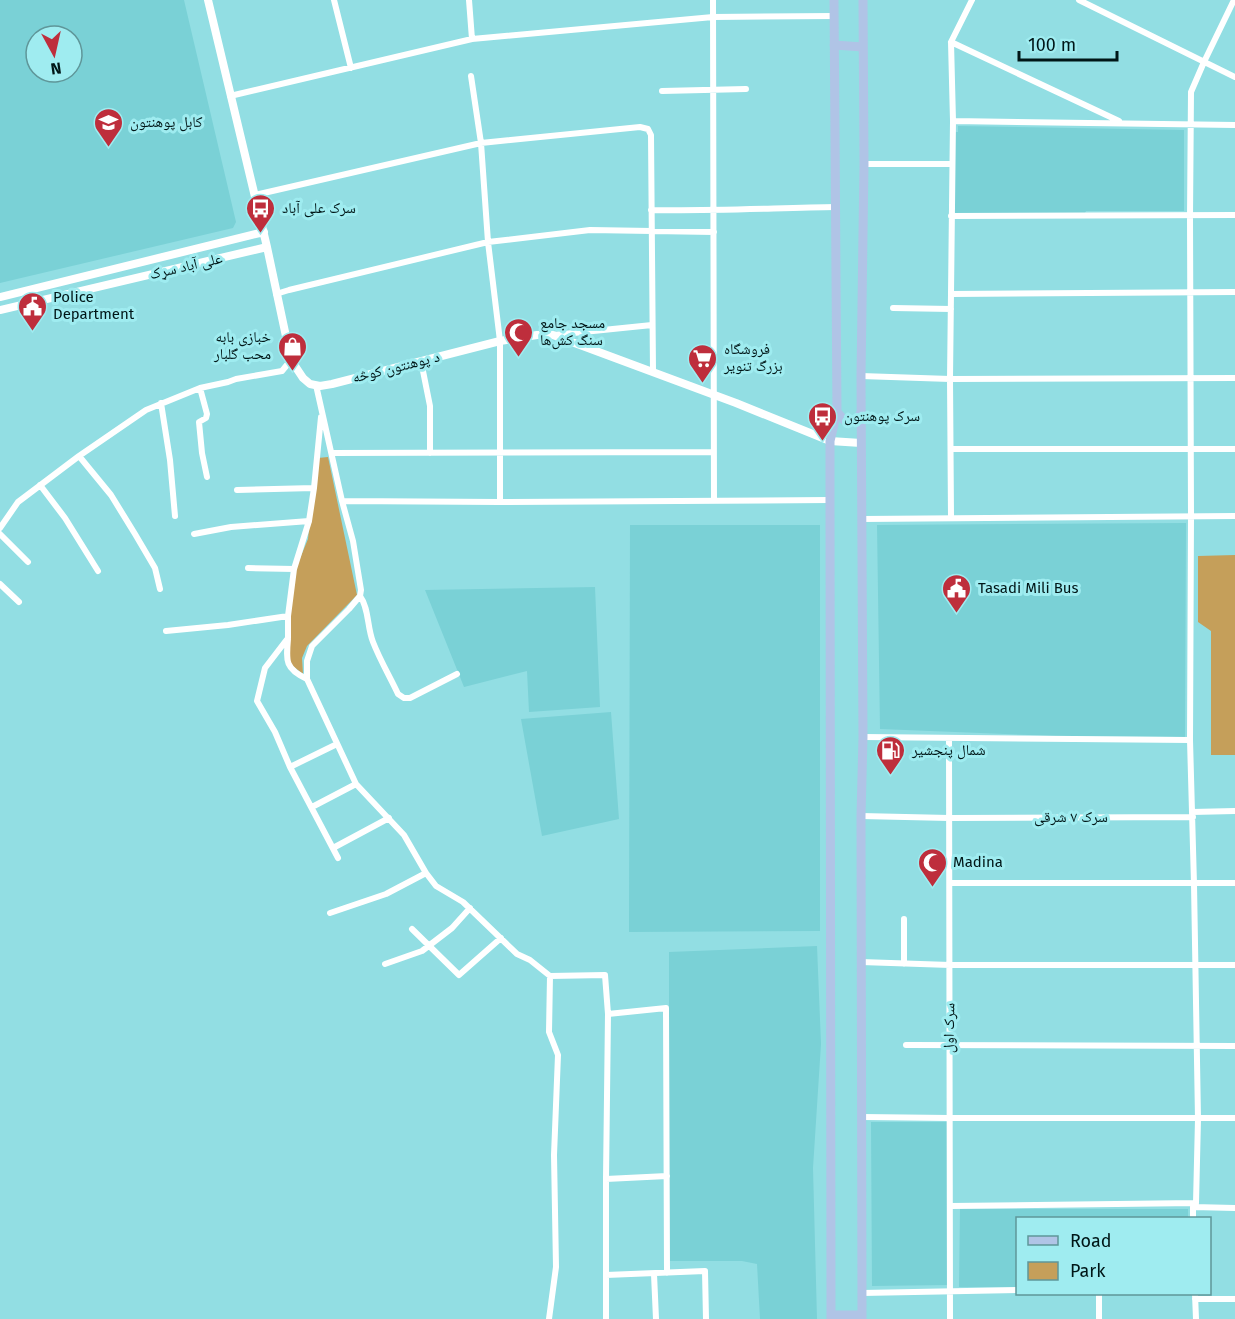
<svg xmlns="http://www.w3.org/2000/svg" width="1235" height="1319" font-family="'Fira Sans','Noto Naskh Arabic',sans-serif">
	<rect width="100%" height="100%" fill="#92dee3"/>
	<path fill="#7ad1d6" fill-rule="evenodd" d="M0 0H184L236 222 233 228 0 283ZM36 36H72V72H36Z
		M958 126 1184 130V211H1086L1085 213H954V132H958Z
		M1186 523 1185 737 1055 736 880 729 877 525Z
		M630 525H820V931L629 932Z
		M595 587 600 707 529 712 527 671 464 687 425 590Z
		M611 712 619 819 542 836 521 719Z
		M817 946 821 1044 813 1168 817 1319H760L757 1264 742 1261H669V952Z
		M871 1122H947L948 1285 872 1286Z
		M960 1209H1188V1218H1018L1017 1287H959Z"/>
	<path fill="#c59f5a" d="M328 457 357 595 307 646 302 658 303 674 289 663 290 619 294 573 308 539 314 478 318 458Z
		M1235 555V755H1211V631L1198 622V556Z"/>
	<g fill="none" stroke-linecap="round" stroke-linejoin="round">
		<path stroke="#fff" stroke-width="6" d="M334 0 351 68
			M469 0 472 39
			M713 0 714 501
			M1079 0 1235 77
			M951 42 1119 121
			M471 76 481 143 488 242 500 341V502
			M662 91 746 89
			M230 96 472 39 713 17 834 16
			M953 121 1235 125
			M864 164H952
			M255 195 481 143 640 127 648 129 651 135 653 371
			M651 210C712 211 774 208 836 207
			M951 216 1235 215
			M276 294 289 290 488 242 590 230 714 232
			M951 294 1235 292
			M893 308 951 309
			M554 335 652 325
			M421 361 430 406V453
			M861 376 950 379 1235 378
			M316 385 342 501 353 541 361 590 360 596 349 609 312 646 307 661V679L356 784 404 835 426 873 436 886 463 902 517 954 530 960 550 976 605 975 608 1014 606 1179V1319
			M200 388 207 414 206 418 199 422 202 453 207 477
			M161 403 170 460 175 516
			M321 417 314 488 309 521 294 569 288 616V638L265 668 257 701 275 732 290 767 338 858
			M951 449H1235
			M332 453 713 452
			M79 456 111 495 135 534 155 568 160 589
			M40 485 65 518 98 571
			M237 490 314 488
			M342 501 500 502 830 500
			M951 517 950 379 953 121 951 42 972 0
			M862 519 1235 516
			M0 528 18 502 79 456 146 410 200 388 228 382 236 379 282 371 291 360
			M0 534 28 562
			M194 534 231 527 309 521
			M248 568 294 569
			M0 584 19 602
			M360 596C369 608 367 627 373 642 380 660 390 677 398 694L404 698H410L457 674
			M166 631 228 625 288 616
			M288 639C286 661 285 669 307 679
			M863 737 1190 740
			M949 738 950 1319
			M290 767 337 744
			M312 807 356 784
			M1192 812 1235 811
			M861 816 949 818 1193 817
			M333 848 389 818
			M951 883H1235
			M330 913 386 894 426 873
			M412 929 459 975 501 938
			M861 962 950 965H1235
			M385 964 422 951 452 928 470 908
			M904 964V919
			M608 1014 666 1008 667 1273
			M906 1045 1235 1046
			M862 1117 949 1118H1235
			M606 1179 667 1176
			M951 1206 1196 1203
			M1193 1207 1235 1208
			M1193 1218V1207L1196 1203 1198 1119 1194 884 1190 740 1191 516 1190 216 1191 92 1204 62 1234 0
			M654 1274 656 1319
			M606 1275 705 1271 706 1319
			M862 1293 1018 1290
			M1099 1294V1319
			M1195 1294 1196 1319
			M1195 1299H1235
			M549 1319 556 1267 554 1155 558 1055 549 1032 550 976"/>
		<path stroke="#fff" stroke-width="8" d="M208 0 267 247 291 360 303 378 310 384 320 386 332 384 500 341 537 335H553L736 403 830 441 861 443
			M0 297 264 232
			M0 310 267 247"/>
		<path stroke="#b0c4e6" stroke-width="9" d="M834 45 863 47
			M837 412 845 421 850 422 858 418 861 412
			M831 1315H862
			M831 1319 830 500V441L837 412 834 0
			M862 1319 861 816 863 737 861 376 864 164 863 0"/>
	</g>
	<defs>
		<symbol id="university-pin" viewBox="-11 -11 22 30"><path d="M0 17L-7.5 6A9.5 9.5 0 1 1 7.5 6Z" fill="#be2e3c" stroke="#9fecf0"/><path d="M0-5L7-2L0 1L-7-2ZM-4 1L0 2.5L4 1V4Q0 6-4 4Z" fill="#fff"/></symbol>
		<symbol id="bus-pin" viewBox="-11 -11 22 30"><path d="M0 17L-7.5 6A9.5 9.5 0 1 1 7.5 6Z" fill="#be2e3c" stroke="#9fecf0"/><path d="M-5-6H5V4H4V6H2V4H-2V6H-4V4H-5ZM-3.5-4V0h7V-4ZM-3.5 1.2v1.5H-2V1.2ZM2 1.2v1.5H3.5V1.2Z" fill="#fff"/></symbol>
		<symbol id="civic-pin" viewBox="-11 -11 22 30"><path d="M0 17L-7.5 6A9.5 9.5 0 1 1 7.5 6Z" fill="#be2e3c" stroke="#9fecf0"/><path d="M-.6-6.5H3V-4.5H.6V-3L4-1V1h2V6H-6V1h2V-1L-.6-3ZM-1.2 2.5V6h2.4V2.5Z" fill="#fff"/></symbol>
		<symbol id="mosque-pin" viewBox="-11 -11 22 30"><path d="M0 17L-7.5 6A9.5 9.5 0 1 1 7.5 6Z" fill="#be2e3c" stroke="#9fecf0"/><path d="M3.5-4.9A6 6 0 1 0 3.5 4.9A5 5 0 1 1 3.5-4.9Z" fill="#fff"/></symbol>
		<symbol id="shop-pin" viewBox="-11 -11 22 30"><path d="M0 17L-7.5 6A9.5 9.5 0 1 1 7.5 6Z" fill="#be2e3c" stroke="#9fecf0"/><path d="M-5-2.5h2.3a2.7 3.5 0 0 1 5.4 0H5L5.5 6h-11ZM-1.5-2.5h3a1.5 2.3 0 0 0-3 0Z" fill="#fff"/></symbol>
		<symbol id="supermarket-pin" viewBox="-11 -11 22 30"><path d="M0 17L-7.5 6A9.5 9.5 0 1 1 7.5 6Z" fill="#be2e3c" stroke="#9fecf0"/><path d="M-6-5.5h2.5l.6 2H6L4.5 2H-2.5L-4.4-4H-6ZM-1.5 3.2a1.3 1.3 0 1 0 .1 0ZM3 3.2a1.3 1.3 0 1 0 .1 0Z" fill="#fff"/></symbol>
		<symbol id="fuel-pin" viewBox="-11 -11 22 30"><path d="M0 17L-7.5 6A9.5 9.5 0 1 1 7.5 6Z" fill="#be2e3c" stroke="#9fecf0"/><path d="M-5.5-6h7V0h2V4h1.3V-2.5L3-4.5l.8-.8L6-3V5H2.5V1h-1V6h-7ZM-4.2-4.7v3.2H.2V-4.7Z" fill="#fff"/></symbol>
	</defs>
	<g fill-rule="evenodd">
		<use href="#university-pin" x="92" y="106" width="33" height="45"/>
		<use href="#bus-pin" x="244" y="192" width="33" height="45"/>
		<use href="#civic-pin" x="16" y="290" width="33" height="45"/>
		<use href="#mosque-pin" x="502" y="316" width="33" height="45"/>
		<use href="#shop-pin" x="276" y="330" width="33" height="45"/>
		<use href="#supermarket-pin" x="686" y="342" width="33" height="45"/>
		<use href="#bus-pin" x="806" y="400" width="33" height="45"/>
		<use href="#civic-pin" x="940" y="572" width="33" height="45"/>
		<use href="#fuel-pin" x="874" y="734" width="33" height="45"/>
		<use href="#mosque-pin" x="916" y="846" width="33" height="45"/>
	</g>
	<g text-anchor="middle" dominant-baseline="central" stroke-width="6" stroke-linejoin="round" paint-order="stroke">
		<g font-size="15" fill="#001617" stroke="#9fecf0" text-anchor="start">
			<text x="130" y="122">کابل پوهنتون</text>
			<text x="282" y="208">سرک علی آباد</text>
			<text x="53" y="297">Police<tspan x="53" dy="17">Department</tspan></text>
			<text x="540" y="323">مسجد جامع<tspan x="540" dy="17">سنگ کش‌ها</tspan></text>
			<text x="271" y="337" text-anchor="end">خبازی بابه<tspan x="271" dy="17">محب گلبار</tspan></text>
			<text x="724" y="349">فروشگاه<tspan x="724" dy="17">بزرگ تنویر</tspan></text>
			<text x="844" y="416">سرک پوهنتون</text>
			<text x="978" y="588">Tasadi Mili Bus</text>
			<text x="912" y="750">شمال پنجشیر</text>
			<text x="953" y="862">Madina</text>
		</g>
		<g font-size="15" fill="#001617" stroke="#9fecf0">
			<text transform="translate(186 266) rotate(-13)">علی آباد سړک</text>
			<text transform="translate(396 367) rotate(-14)">د پوهنتون کوڅه</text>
			<text x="1071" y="817">سرک ۷ شرقی</text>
			<text transform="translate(949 1028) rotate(-89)">سرک‌ اول</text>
		</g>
	</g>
	<rect x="1016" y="1217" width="195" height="78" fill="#9fecf0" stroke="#5f9699" stroke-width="1.5"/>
	<rect x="1028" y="1236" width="30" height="9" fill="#b0c4e6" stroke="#5f9699" stroke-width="1.5"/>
	<text x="1070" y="1247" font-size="18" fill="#001617">Road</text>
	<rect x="1028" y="1262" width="30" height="18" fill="#c59f5a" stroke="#5f9699" stroke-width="1.5"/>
	<text x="1070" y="1277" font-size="18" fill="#001617">Park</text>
	<g transform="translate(54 54) rotate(172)"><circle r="28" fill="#9fecf0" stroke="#5f9699" stroke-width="1.5"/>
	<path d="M0-4.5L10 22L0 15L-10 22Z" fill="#be2e3c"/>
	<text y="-9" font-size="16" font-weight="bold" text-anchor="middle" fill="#001617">N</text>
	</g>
	<path d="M1019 51v9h98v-9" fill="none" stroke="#001617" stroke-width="3"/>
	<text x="1028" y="51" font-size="18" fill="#001617" stroke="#9fecf0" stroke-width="4.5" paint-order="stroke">100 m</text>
</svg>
